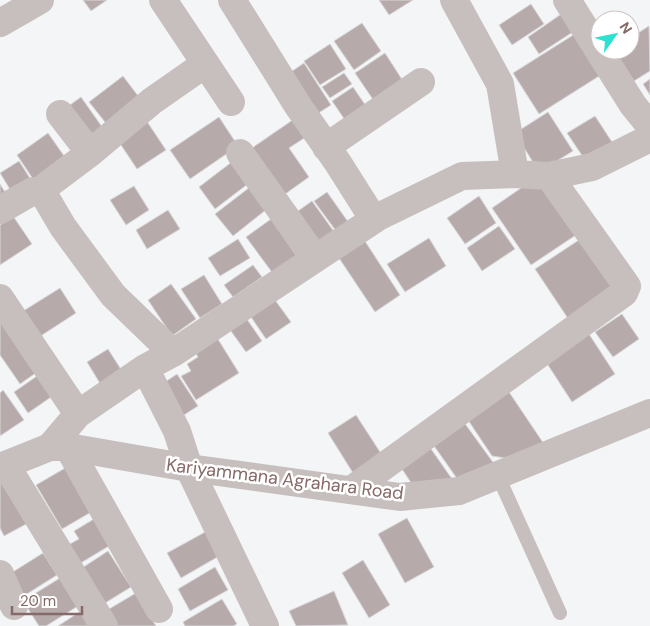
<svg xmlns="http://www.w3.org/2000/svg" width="650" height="626" font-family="'DM Sans',sans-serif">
	<rect width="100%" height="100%" fill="#f4f5f7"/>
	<path fill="#b7aaaa" stroke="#d7d7d9" d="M83 0H107L91 11Z
		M379 0H413L389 15Z
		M531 4 544 24 512 45 499 25Z
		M570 8 582 26 539 54 528 37Z
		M362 23 381 51 354 70 334 41Z
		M649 26 650 71 634 81 614 50H630V38Z
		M578 32 604 73 539 114 513 73Z
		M330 44 346 69 320 85 304 61Z
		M385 53 403 81 374 101 355 73Z
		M304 63 331 105 312 117 285 76Z
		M344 73 352 84 330 98 322 87Z
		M123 76 142 101 109 127 89 102Z
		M650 79V95L643 84Z
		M353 87 366 106 345 120 332 101Z
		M81 97 105 131 87 144 63 110Z
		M548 112 573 151 539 172 515 133Z
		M595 116 614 145 587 163 567 133Z
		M219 117 238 146 190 179 170 150Z
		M297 117 309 135 289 148 309 177 281 197 249 150Z
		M146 120 166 150 137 169 117 139Z
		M48 133 69 163 37 185 17 155Z
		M237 158 253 180 215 209 199 187Z
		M19 161 33 183 14 196 0 173Z
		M540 175 579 233 531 265 492 208Z
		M0 184 10 200 0 206Z
		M134 186 149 210 126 225 110 200Z
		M250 187 267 209 233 236 215 214Z
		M327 192 351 226 339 235 314 201Z
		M479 196 496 223 465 244 447 218Z
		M312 201 335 233 313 248 291 216Z
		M168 210 180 229 147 249 136 230Z
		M13 216 32 244 0 265V225Z
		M271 219 298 258 274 275 246 237Z
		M499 226 515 249 482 271 467 248Z
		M361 235 400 295 375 312 335 252Z
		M585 236 621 289 571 323 535 269Z
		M429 238 446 266 405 292 387 264Z
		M238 239 250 258 220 276 208 258Z
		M253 265 262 277 233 297 224 285Z
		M204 275 222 304 200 318 181 289Z
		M171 284 196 319 172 336 148 300Z
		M60 288 76 313 36 339 20 313Z
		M275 300 291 322 266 339 251 317Z
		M0 313 40 370 20 384 0 355Z
		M622 314 639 339 613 357 595 332Z
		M244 315 262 341 246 352 228 327Z
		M589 334 615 374 572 402 546 362Z
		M216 336 239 373 196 400 181 376 191 371 187 364 198 357 194 350Z
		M108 349 122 371 101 385 87 362Z
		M40 374 54 395 28 413 14 392Z
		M177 374 198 406 176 420 156 388Z
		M507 389 546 447 525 461 492 456 466 417Z
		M3 390 24 420 0 436V393Z
		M356 415 382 455 353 473 328 433Z
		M463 421 495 465 463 487 432 443Z
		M429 446 452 479 418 493 400 466Z
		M67 467 93 511 62 529 36 485Z
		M0 481 30 522 4 536 0 528Z
		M407 518 434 567 405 583 378 534Z
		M94 519 109 546 79 564 68 545 79 539 74 531Z
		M207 531 221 555 181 578 167 553Z
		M108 551 131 587 105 603 82 568Z
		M43 553 57 575 22 597 8 575Z
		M363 560 390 605 369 618 342 573Z
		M215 567 228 590 190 611 178 589Z
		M60 578 78 606 46 626H39L23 601Z
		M334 591 348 625 296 626 289 611Z
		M136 593 156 626H113L104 612Z
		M222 599 237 624 233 626H185L183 622Z
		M81 611 91 626H58Z"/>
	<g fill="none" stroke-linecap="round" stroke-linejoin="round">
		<path stroke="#c7bfbe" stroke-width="14" d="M498 476 560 613"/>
		<path stroke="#c7bfbe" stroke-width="28" d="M163 0 231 102
			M232 0 298 106 338 163 374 220
			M454 0 500 84 515 174
			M567 0 633 105 650 126
			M0 23 40 0
			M60 114 90 153
			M326 147 421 82
			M240 153 315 258
			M38 192 90 153 152 101 205 64
			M0 210 33 191 43 193 63 227 113 295 173 353
			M0 298 78 414
			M145 368 177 431 189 468 265 626
			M50 447 78 414 145 368 173 353 378 217 462 176 515 174 549 176 592 167 650 138
			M68 447 159 609
			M6 465 104 626
			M351 490 624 293 627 286 549 176
			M0 574 14 606"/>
		<path stroke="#c7bfbe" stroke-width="28" d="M0 467 50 447H68L189 468 400 497 459 491 650 413"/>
	</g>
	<g text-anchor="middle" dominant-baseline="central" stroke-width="5" stroke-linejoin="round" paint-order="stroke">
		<g font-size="18" fill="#856a67" stroke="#fff">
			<text transform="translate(285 479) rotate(7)">Kariyammana Agrahara Road</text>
		</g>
	</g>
	<g transform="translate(615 35) rotate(57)"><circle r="24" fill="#ffffff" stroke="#cec3c2"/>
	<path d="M0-4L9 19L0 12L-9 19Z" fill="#2be1d0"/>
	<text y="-8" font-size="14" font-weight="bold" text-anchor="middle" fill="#856a67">N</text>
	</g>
	<path d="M12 606v8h70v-8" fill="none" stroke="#856a67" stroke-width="2.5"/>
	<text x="20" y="606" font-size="15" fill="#856a67" stroke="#ffffff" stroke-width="4" paint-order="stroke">20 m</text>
</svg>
